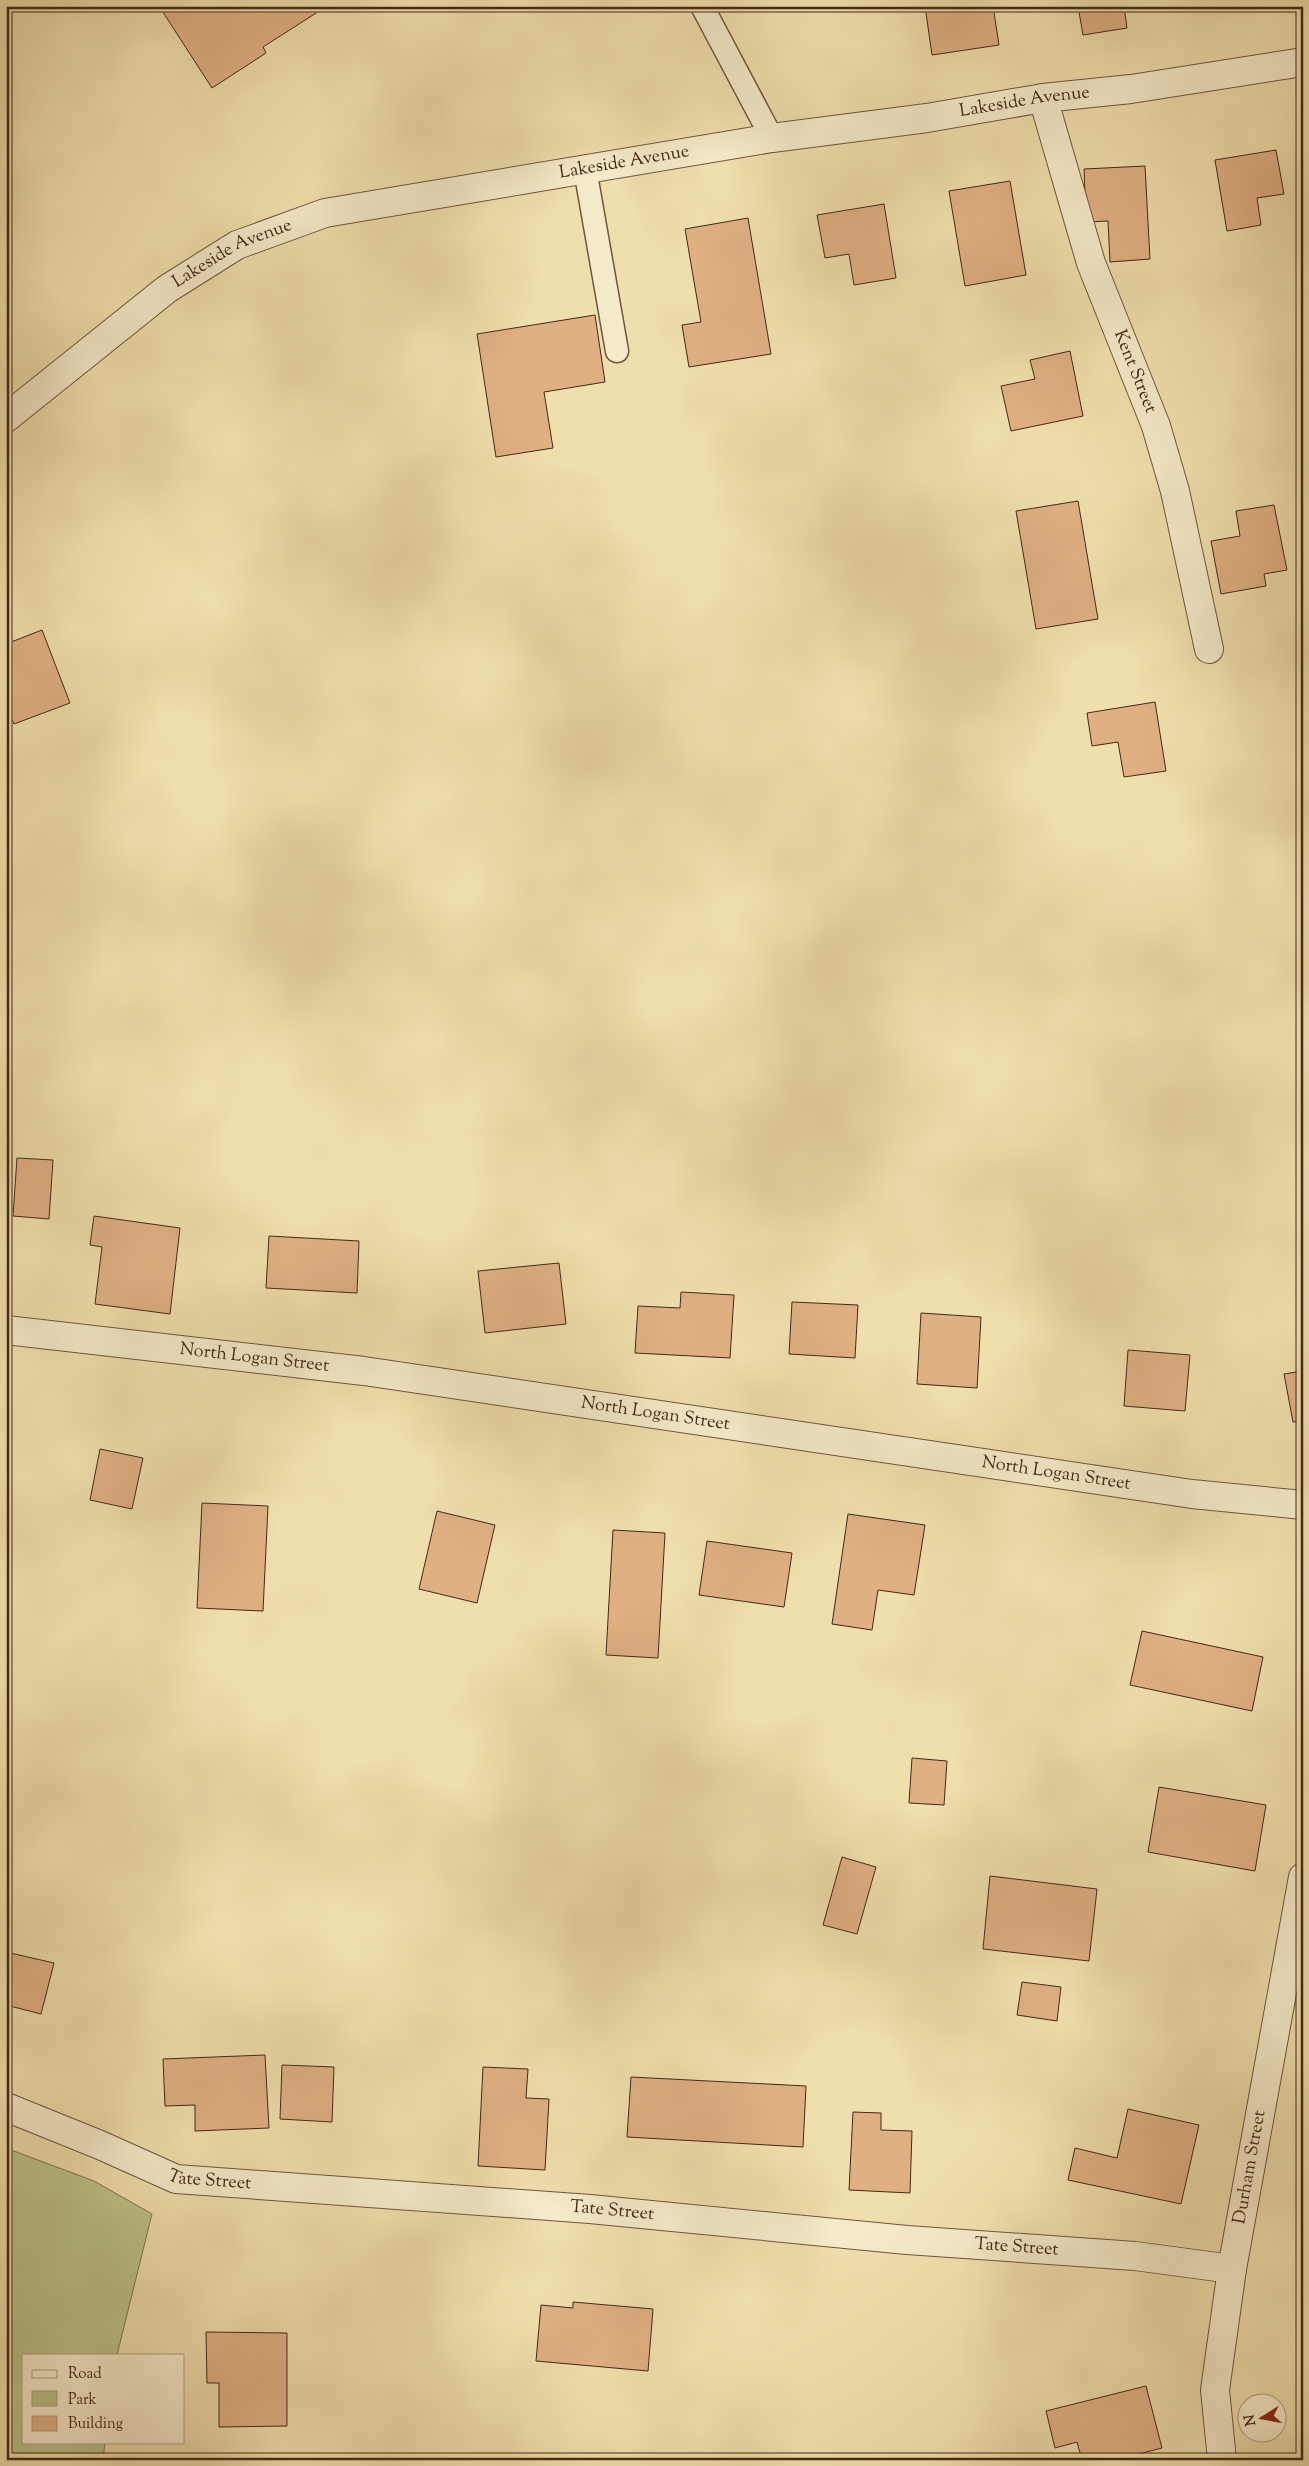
<svg xmlns="http://www.w3.org/2000/svg" width="1309" height="2466" font-family="'Sorts Mill Goudy',serif">
	<rect width="100%" height="100%" fill="#efdfac"/>
	<filter id="stains"><feTurbulence type="fractalNoise" baseFrequency=".004" numOctaves="4"/><feColorMatrix values="0 0 0 0 .2 0 0 0 0 .09 0 0 0 0 .02 0 0 0 .5 -.17"/></filter>
	<radialGradient id="worn" r=".72"><stop offset=".6" stop-color="#630" stop-opacity="0"/><stop offset="1" stop-color="#630" stop-opacity=".3"/></radialGradient>
	<path fill="#bbc188" stroke="#807452" d="M6 2148 94 2181 152 2214 117 2355H24V2442H105L103 2460H6Z
		M394 2454 455 2460H384Z"/>
	<path fill="#e0b083" stroke="#44281b" d="M159 6H327L263 47 266 53 212 88Z
		M925 6H993L999 45 932 55Z
		M1078 6H1124L1127 28 1083 35Z
		M1276 150 1284 194 1257 198 1261 225 1227 231 1215 160Z
		M1145 166 1150 259 1110 262 1108 221 1086 222 1084 169Z
		M1010 181 1026 275 965 286 949 191Z
		M884 204 896 278 854 285 849 254 825 258 817 215Z
		M748 218 771 354 689 367 682 325 701 322 685 229Z
		M595 315 605 382 544 392 553 448 496 457 477 334Z
		M1070 351 1083 416 1011 431 1001 386 1035 379 1030 360Z
		M1078 501 1098 619 1036 629 1016 511Z
		M1274 505 1287 570 1264 574 1266 586 1221 594 1211 541 1240 536 1236 511Z
		M42 630 70 703 14 724 6 705V644Z
		M1155 702 1166 771 1124 777 1118 742 1092 746 1087 713Z
		M17 1158 53 1160 49 1219 13 1216Z
		M94 1216 180 1228 170 1314 95 1304 102 1247 90 1245Z
		M269 1236 359 1241 357 1293 266 1288Z
		M559 1263 566 1324 485 1333 478 1271Z
		M681 1292 734 1295 730 1358 635 1353 638 1306 680 1308Z
		M792 1302 858 1305 855 1358 789 1354Z
		M921 1313 981 1317 977 1388 917 1384Z
		M1128 1350 1190 1355 1185 1411 1124 1406Z
		M1303 1371V1421L1293 1422 1284 1374Z
		M100 1449 143 1458 132 1509 90 1500Z
		M202 1503 268 1506 263 1611 197 1608Z
		M437 1511 495 1525 477 1603 419 1589Z
		M848 1514 925 1525 914 1595 878 1590 872 1630 832 1624Z
		M613 1530 665 1533 658 1658 606 1655Z
		M707 1541 792 1553 784 1607 699 1595Z
		M1142 1631 1263 1657 1252 1711 1130 1685Z
		M912 1758 947 1761 944 1805 909 1803Z
		M1159 1787 1266 1805 1255 1871 1148 1852Z
		M842 1857 876 1867 857 1934 823 1925Z
		M990 1876 1097 1889 1089 1961 983 1949Z
		M6 1952 54 1963 41 2014 6 2005Z
		M1022 1982 1061 1987 1057 2021 1017 2015Z
		M265 2055 269 2128 195 2131V2105L165 2106 163 2059Z
		M282 2065 334 2067 332 2122 280 2119Z
		M483 2067 528 2069 526 2098 549 2099 545 2170 478 2166Z
		M631 2077 806 2086 803 2147 627 2137Z
		M1128 2109 1199 2125 1181 2204 1068 2180 1075 2148 1117 2158Z
		M853 2112 881 2113V2130L912 2131 910 2193 849 2190Z
		M573 2302 653 2309 648 2371 536 2361 541 2305 573 2308Z
		M206 2332 287 2333V2426L219 2427V2383H207Z
		M1146 2386 1162 2448 1116 2460H1082L1077 2442 1055 2448 1046 2411Z"/>
	<g fill="none" stroke-linecap="round" stroke-linejoin="round">
		<defs>
			<path id="service" d="M702 6 772 138
				M585 169 617 351"/>
			<g id="minor">
				<path id="s1" d="M1043 98 1091 263 1156 426 1175 491 1209 649"/>
				<path id="s2" d="M6 1330 364 1371 1192 1494 1303 1505"/>
				<path id="s3" d="M6 2107 100 2145 176 2179 590 2209 907 2240 1135 2256 1232 2269"/>
			</g>
			<g id="tertiary">
				<path id="s4" d="M6 418 167 289 237 245 325 213 772 138 927 118 1043 98 1131 89 1303 62"/>
				<path id="s5" d="M1222 2460 1215 2390 1232 2269 1303 1877"/>
			</g>
		</defs>
		<use href="#service" stroke="#6f563f" stroke-width="25"/>
		<use href="#minor" stroke="#6f563f" stroke-width="30"/>
		<use href="#tertiary" stroke="#6f563f" stroke-width="30"/>
		<use href="#service" stroke="#f5eac9" stroke-width="22"/>
		<use href="#minor" stroke="#f5eac9" stroke-width="28"/>
		<use href="#tertiary" stroke="#f5eac9" stroke-width="28"/>
	</g>
	<g text-anchor="middle" dominant-baseline="central" stroke-width="4" stroke-linejoin="round" paint-order="stroke">
		<g font-size="18" fill="#44281b" stroke="#f5eac9">
			<text stroke="none"><textPath href="#s4" startOffset="1091">Lakeside Avenue</textPath></text>
			<text stroke="none"><textPath href="#s4" startOffset="686">Lakeside Avenue</textPath></text>
			<text stroke="none"><textPath href="#s4" startOffset="281">Lakeside Avenue</textPath></text>
			<text stroke="none"><textPath href="#s1" startOffset="289">Kent Street</textPath></text>
			<text stroke="none"><textPath href="#s2" startOffset="250">North Logan Street</textPath></text>
			<text stroke="none"><textPath href="#s2" startOffset="655">North Logan Street</textPath></text>
			<text stroke="none"><textPath href="#s2" startOffset="1060">North Logan Street</textPath></text>
			<text stroke="none"><textPath href="#s5" startOffset="296">Durham Street</textPath></text>
			<text stroke="none"><textPath href="#s3" startOffset="218">Tate Street</textPath></text>
			<text stroke="none"><textPath href="#s3" startOffset="622">Tate Street</textPath></text>
			<text stroke="none"><textPath href="#s3" startOffset="1028">Tate Street</textPath></text>
		</g>
	</g>
	<rect width="1309" height="2466" fill="none" stroke="#efdfac" stroke-width="25"/>
	<rect x="8" y="8" width="1294" height="2451" fill="none" stroke="#44281b" stroke-width="2.5"/>
	<rect x="12" y="12" width="1284" height="2441" fill="none" stroke="#44281b"/>
	<rect x="22" y="2354" width="162" height="90" fill="#f5eac9" stroke="#ae9c83"/>
	<rect x="32" y="2370" width="25" height="8" fill="#f5eac9" stroke="#ae9c83"/>
	<text x="68" y="2378" font-size="15" fill="#44281b">Road</text>
	<rect x="32" y="2391" width="25" height="15" fill="#bbc188" stroke="#ae9c83"/>
	<text x="68" y="2404" font-size="15" fill="#44281b">Park</text>
	<rect x="32" y="2416" width="25" height="15" fill="#e0b083" stroke="#ae9c83"/>
	<text x="68" y="2428" font-size="15" fill="#44281b">Building</text>
	<g transform="translate(1262 2418) rotate(259)"><circle r="24" fill="#f5eac9" stroke="#ae9c83"/>
	<path d="M0-4L9 19L0 12L-9 19Z" fill="#8f2418"/>
	<text y="-8" font-size="14" font-weight="bold" text-anchor="middle" fill="#44281b">N</text>
	</g>
	<rect width="100%" height="100%" filter="url(#stains)"/>
	<rect width="100%" height="100%" fill="url(#worn)"/>
</svg>
